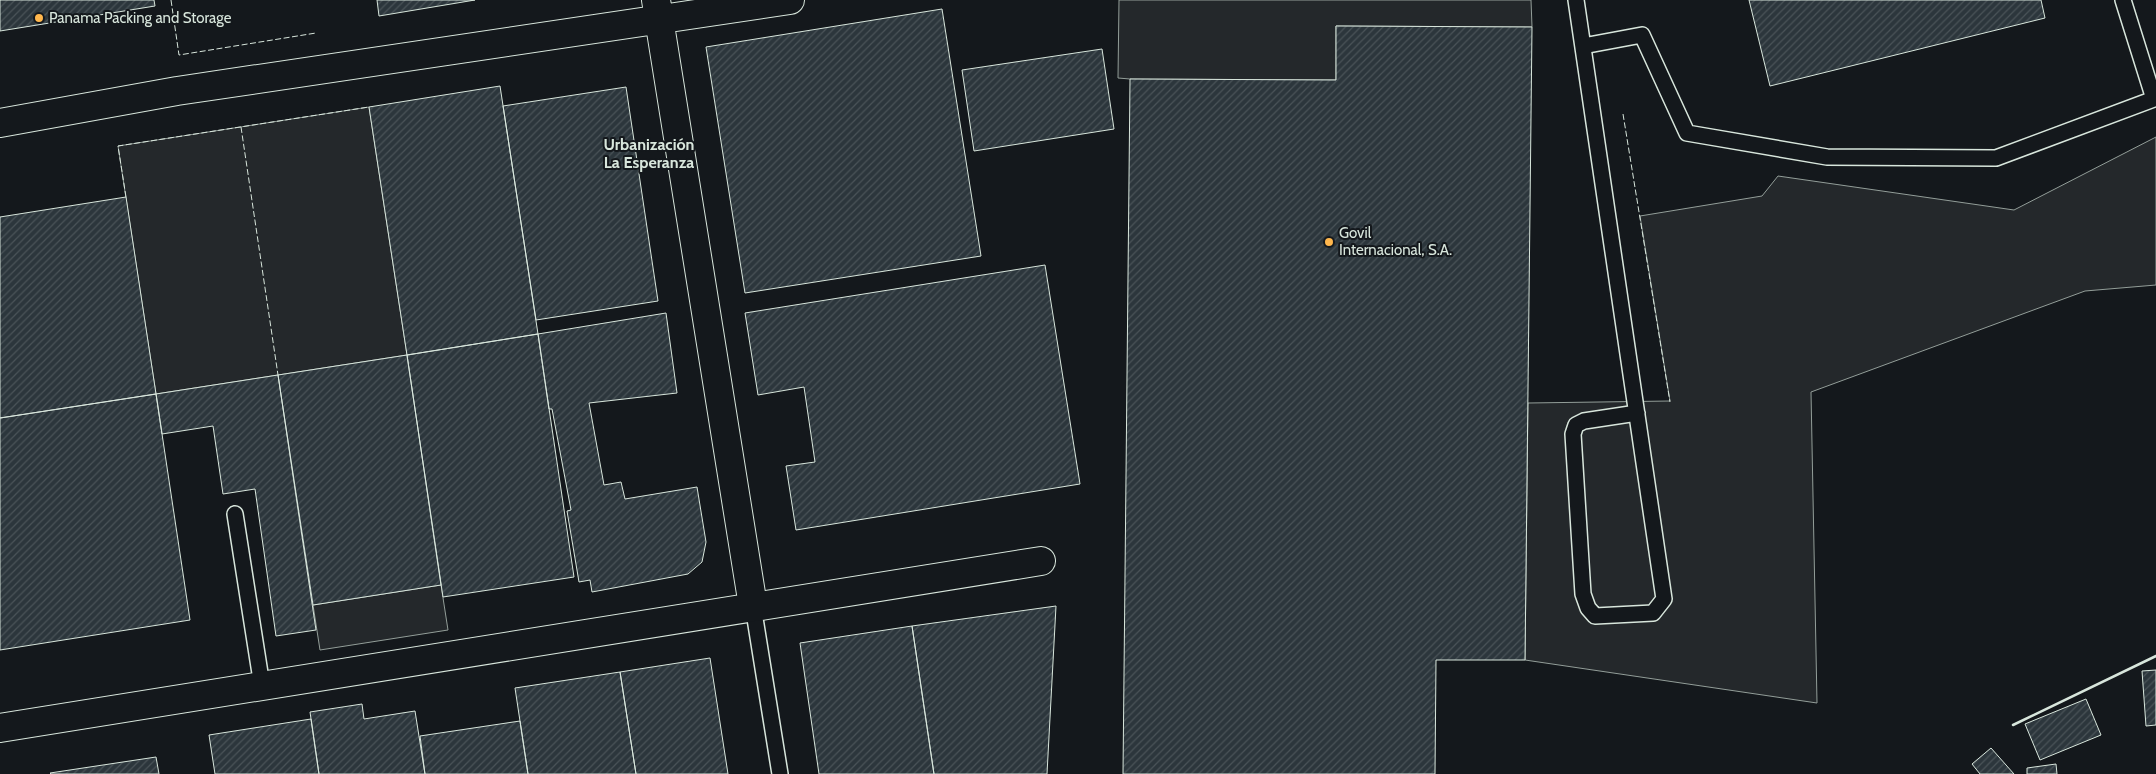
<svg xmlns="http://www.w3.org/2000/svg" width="2156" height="774" font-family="Cabin,sans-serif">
	<defs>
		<pattern id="building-hatch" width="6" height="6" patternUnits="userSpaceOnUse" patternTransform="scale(1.25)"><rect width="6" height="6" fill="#2c363c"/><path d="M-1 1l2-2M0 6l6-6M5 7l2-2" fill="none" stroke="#4a5358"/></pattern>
	</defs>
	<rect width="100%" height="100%" fill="#14181c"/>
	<path fill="#24282b" stroke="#939e99" d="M1119 0H1531L1532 27 1336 26V80L1130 79 1118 78Z
		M369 107 407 355 156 394 118 146Z
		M2156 137V285L2085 291 1811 392 1817 703 1525 660 1528 403 1670 401 1640 216 1762 196 1778 176 2014 210Z
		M441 585 448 630 320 650 313 605Z"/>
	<path fill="url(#building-hatch)" stroke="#d8e6dc" d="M0 0H154L155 6 0 31Z
		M377 0H475L379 16Z
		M1749 0H2041L2045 18 1770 86Z
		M942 9 981 256 745 293 706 47Z
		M1336 26 1532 27 1525 660H1436L1435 774H1123L1130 79 1336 80Z
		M1102 49 1114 129 974 151 962 70Z
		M500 86 538 334 407 355 369 107Z
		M626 87 658 301 536 320 503 106Z
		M126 197 156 394 0 418V217Z
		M1045 265 1080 484 796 530 786 466 815 462 804 387 758 395 745 313Z
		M666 313 677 393 589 403 604 485 621 482 625 499 697 487 706 542 702 562 688 574 592 592 590 580 579 582 567 511 571 510 552 409H549L538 334Z
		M538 334 574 577 443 597 407 355Z
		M407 355 441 585 313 605 278 375Z
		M278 375 316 630 276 636 255 489 223 494 213 426 162 434 156 394Z
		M156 394 190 620 0 650V418Z
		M1056 606 1047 774H934L912 626Z
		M912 626 934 774H819L800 643Z
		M710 658 728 774H636L620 672Z
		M2156 670V725L2146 726 2142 671Z
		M620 672 636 774H528L515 688Z
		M2086 699 2101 735 2040 760 2025 724Z
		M362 704 364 719 415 711 425 774H319L310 712Z
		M311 719 319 774H215L209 735Z
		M520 721 528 774H425L420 736Z
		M1991 748 2014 774H1980L1972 764Z
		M156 757 159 774H51L50 773Z
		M2056 764 2057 774H2027V768Z"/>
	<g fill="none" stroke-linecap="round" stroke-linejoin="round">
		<defs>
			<path id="lane" d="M1576 0 1664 599 1653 613 1595 616 1588 608 1583 594 1573 434 1576 425 1584 421 1637 413
				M1583 46 1642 35 1687 133 1827 157 1996 158 2154 99 2123 0
				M235 514 262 686
				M753 606 780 774"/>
			<path id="street" d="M656 0 753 606
				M0 123 177 91 790 0
				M0 728 1041 561"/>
		</defs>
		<use href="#lane" stroke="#d8e6dc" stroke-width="18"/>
		<use href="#street" stroke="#d8e6dc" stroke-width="30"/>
		<use href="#lane" stroke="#14181c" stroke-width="15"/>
		<use href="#street" stroke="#14181c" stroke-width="28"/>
		<path stroke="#d8e6dc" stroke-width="1" stroke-dasharray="6 2.5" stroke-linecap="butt" d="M171 0 179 55 316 33
			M1623 114 1670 402
			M241 127 278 375
			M126 197 118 146 369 107"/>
		<path stroke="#d8e6dc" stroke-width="2.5" d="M2013 725 2156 656"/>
	</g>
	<g fill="#ffb74d" stroke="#14181c" stroke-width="2">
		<circle cx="39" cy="18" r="5"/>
		<circle cx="1329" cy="242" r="5"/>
	</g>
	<g text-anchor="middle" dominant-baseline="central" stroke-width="4" stroke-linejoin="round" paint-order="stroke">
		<g font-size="15" fill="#d8e6dc" stroke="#14181c" text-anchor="start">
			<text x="49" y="18">Panama Packing and Storage</text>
			<text x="1339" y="233">Govil<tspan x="1339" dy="17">Internacional, S.A.</tspan></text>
		</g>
		<g font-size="16" font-weight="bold" fill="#d8e6dc" stroke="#14181c">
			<text x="649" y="144">Urbanización<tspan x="649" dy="18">La Esperanza</tspan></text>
		</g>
	</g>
</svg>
